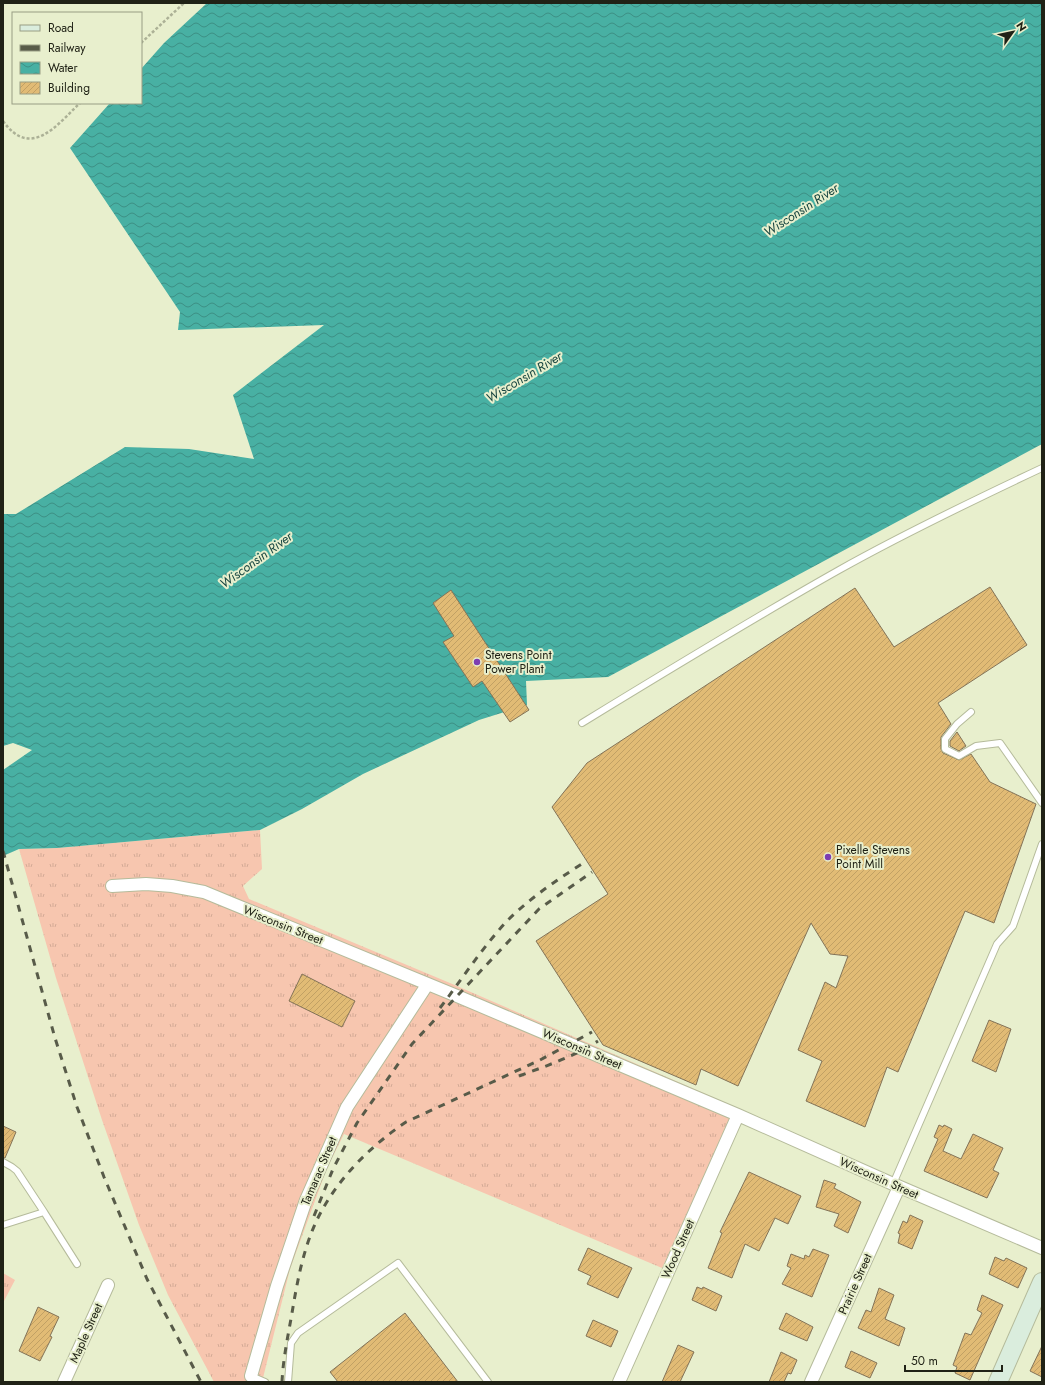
<svg xmlns="http://www.w3.org/2000/svg" width="1045" height="1385" font-family="Jost,sans-serif">
	<defs>
		<pattern id="grass-tufts" width="24" height="20" patternUnits="userSpaceOnUse"><rect width="24" height="20" fill="#f7c6af"/><path d="M3 7l-1-3M5 7V3M7 7l1-3M15 17l-1-3M17 17v-4M19 17l1-3" fill="none" stroke="#d3aa96"/></pattern>
		<pattern id="water-waves" width="16" height="10" patternUnits="userSpaceOnUse"><rect width="16" height="10" fill="#48b0a3"/><path d="M0 5q4-4 8 0t8 0" fill="none" stroke="#3c8f84"/></pattern>
		<pattern id="building-hatch" width="6" height="6" patternUnits="userSpaceOnUse"><rect width="6" height="6" fill="#e1bb75"/><path d="M-1 1l2-2M0 6l6-6M5 7l2-2" fill="none" stroke="#c1a064"/></pattern>
	</defs>
	<rect width="100%" height="100%" fill="#e8efcd"/>
	<path fill="url(#grass-tufts)" d="M260 830 262 869 243 886 249 899 450 983 738 1108 662 1268 344 1134 327 1168 290 1269 262 1382H214L168 1295 139 1225 102 1120 56 978 19 849 57 848Z
		M3 1273 15 1280 3 1303Z"/>
	<path fill="url(#water-waves)" d="M207 3H1042V444L608 677 526 681 527 705 479 720 363 774 302 809 260 830 57 848 19 849 3 856V770L32 750 13 743 3 746V514H16L125 447 189 449 254 459 233 395 324 325 178 330 180 312 70 148 110 103H141V69L164 43Z"/>
	<path fill="url(#building-hatch)" stroke="#837358" d="M990 587 1027 645 938 703 951 724 941 737V749L943 753 959 760 971 754 990 782 1036 804 994 923 965 911 898 1072 887 1067 865 1127 806 1101 822 1061 798 1050 825 982 836 988 848 956 830 954 811 923 738 1086 701 1069 696 1085 603 1045 536 941 608 894 552 807 587 763 855 588 894 647Z
		M451 590 529 710 510 722 482 681 473 687 443 642 454 636 433 603Z
		M957 732 966 746 959 751 950 746V741Z
		M302 974 355 1001 342 1027 289 1001Z
		M989 1020 1011 1029 996 1072 972 1061Z
		M939 1125 943 1127 944 1125 952 1129 943 1151 961 1159 973 1134 1003 1148 993 1170 999 1173 987 1198 924 1171 938 1139 934 1137Z
		M3 1126 16 1132 5 1158H3Z
		M749 1172 801 1196 788 1224 775 1218 759 1251 745 1244 732 1278 708 1268 722 1233 720 1232Z
		M824 1180 836 1184 834 1188 861 1202 848 1233 834 1226 839 1214 816 1207Z
		M910 1215 923 1221 912 1249 898 1243 900 1234 898 1233 903 1221 907 1223Z
		M588 1248 632 1268 618 1298 587 1284 591 1276 578 1270Z
		M813 1249 829 1255 812 1297 782 1284 791 1268 787 1266 791 1254 804 1259 805 1255 809 1257Z
		M995 1257 1004 1261 1006 1258 1027 1268 1018 1288 989 1274Z
		M697 1287 702 1289 703 1287 722 1296 716 1311 692 1300Z
		M879 1288 894 1295 885 1319 905 1328 899 1346 858 1328 866 1310 871 1312Z
		M982 1295 1003 1305 970 1380 955 1373 957 1367 953 1365 965 1333 971 1335 982 1313 977 1310Z
		M38 1307 59 1317 50 1336 52 1337 40 1361 19 1351Z
		M405 1313 458 1382H338L330 1372Z
		M786 1313 813 1327 807 1341 779 1329Z
		M593 1320 618 1331 611 1347 586 1336Z
		M678 1345 694 1352 680 1382H662Z
		M1042 1346V1377L1030 1371Z
		M851 1351 877 1363 870 1378 845 1367Z
		M781 1352 797 1360 791 1374 788 1373 784 1382H769Z"/>
	<g fill="none" stroke-linecap="round" stroke-linejoin="round">
		<defs>
			<path id="lane" d="M971 712 957 724 945 739V749L959 756 976 746 1000 743 1042 803
				M582 723C667 671 752 619 839 570 905 533 974 500 1042 468
				M3 1162 12 1167 17 1171 44 1212
				M893 1184 997 944 1013 926 1042 844
				M3 1225 44 1212 77 1264
				M251 1376 265 1382
				M288 1382 291 1343 298 1333 398 1263 488 1382"/>
			<path id="street" d="M112 886 146 884 172 886 204 892 457 996 738 1115 893 1184 1042 1248
				M251 1376 277 1286 306 1200 347 1107 427 985
				M64 1382 108 1285
				M619 1382 738 1115
				M811 1382 899 1187"/>
			<path id="secondary" d="M998 1382 1042 1282"/>
		</defs>
		<use href="#lane" stroke="#b5bb9b" stroke-width="8"/>
		<use href="#street" stroke="#b5bb9b" stroke-width="14"/>
		<use href="#secondary" stroke="#b5bb9b" stroke-width="20"/>
		<path stroke="#acb196" stroke-width="2.5" stroke-dasharray="3 2" stroke-linecap="butt" d="M141 43 184 3
			M3 121C31 160 57 125 80 103"/>
		<use href="#lane" stroke="#fff" stroke-width="6"/>
		<use href="#street" stroke="#fff" stroke-width="12"/>
		<use href="#secondary" stroke="#daeddd" stroke-width="18"/>
		<path stroke="#585b49" stroke-width="3" stroke-dasharray="7 7" stroke-linecap="butt" d="M3 851 55 1038 77 1107 104 1177 147 1279 201 1382
			M440 1008C462 979 482 948 507 921 530 898 558 879 585 862
			M519 1076C546 1066 573 1057 598 1041
			M314 1216 333 1169 357 1123 412 1044 539 909 592 872
			M282 1382C283 1359 288 1336 292 1313 297 1283 303 1250 316 1222 335 1181 369 1147 406 1122L540 1060 592 1032"/>
	</g>
	<g fill="#7c3db2" stroke="#e8efcd" stroke-width="1.5">
		<circle cx="477" cy="662" r="4"/>
		<circle cx="828" cy="857" r="4"/>
	</g>
	<g text-anchor="middle" dominant-baseline="central" stroke-width="4" stroke-linejoin="round" paint-order="stroke">
		<g font-size="12" fill="#202216" stroke="#e8efcd" text-anchor="start">
			<text x="485" y="655">Stevens Point<tspan x="485" dy="14">Power Plant</tspan></text>
			<text x="836" y="850">Pixelle Stevens<tspan x="836" dy="14">Point Mill</tspan></text>
		</g>
		<g font-size="12" fill="#202216" stroke="#e8efcd">
			<text transform="translate(283 925) rotate(22)">Wisconsin Street</text>
			<text transform="translate(582 1049) rotate(23)">Wisconsin Street</text>
			<text transform="translate(319 1171) rotate(-67)">Tamarac Street</text>
			<text transform="translate(879 1178) rotate(24)">Wisconsin Street</text>
			<text transform="translate(678 1249) rotate(-66)">Wood Street</text>
			<text transform="translate(855 1284) rotate(-66)">Prairie Street</text>
			<text transform="translate(86 1333) rotate(-66)">Maple Street</text>
		</g>
		<g font-size="13" font-style="italic" fill="#174540" stroke="#e8efcd">
			<text transform="translate(801 210) rotate(-33)">Wisconsin River</text>
			<text transform="translate(524 377) rotate(-31)">Wisconsin River</text>
			<text transform="translate(256 560) rotate(-36)">Wisconsin River</text>
		</g>
	</g>
	<rect width="1045" height="1385" fill="none" stroke="#202216" stroke-width="8"/>
	<rect x="12" y="12" width="130" height="92" fill="#e8efcd" stroke="#989d84"/>
	<rect x="20" y="25" width="20" height="6" fill="#daeddd" stroke="#989d84"/>
	<text x="48" y="32" font-size="12" fill="#202216">Road</text>
	<rect x="20" y="45" width="20" height="6" fill="#585b49" stroke="#989d84"/>
	<text x="48" y="52" font-size="12" fill="#202216">Railway</text>
	<rect x="20" y="62" width="20" height="12" fill="url(#water-waves)" stroke="#989d84"/>
	<text x="48" y="72" font-size="12" fill="#202216">Water</text>
	<rect x="20" y="82" width="20" height="12" fill="url(#building-hatch)" stroke="#989d84"/>
	<text x="48" y="92" font-size="12" fill="#202216">Building</text>
	<g transform="translate(1013 32) rotate(57)" stroke="#e8efcd" stroke-width="3" paint-order="stroke">
	<path d="M0-3L7 15L0 10L-7 15Z" fill="#202216"/>
	<text y="-6" font-size="11" font-weight="bold" text-anchor="middle" fill="#202216">N</text>
	</g>
	<path d="M905 1365v6h97v-6" fill="none" stroke="#202216" stroke-width="2"/>
	<text x="911" y="1365" font-size="12" fill="#202216" stroke="#e8efcd" stroke-width="3" paint-order="stroke">50 m</text>
</svg>
